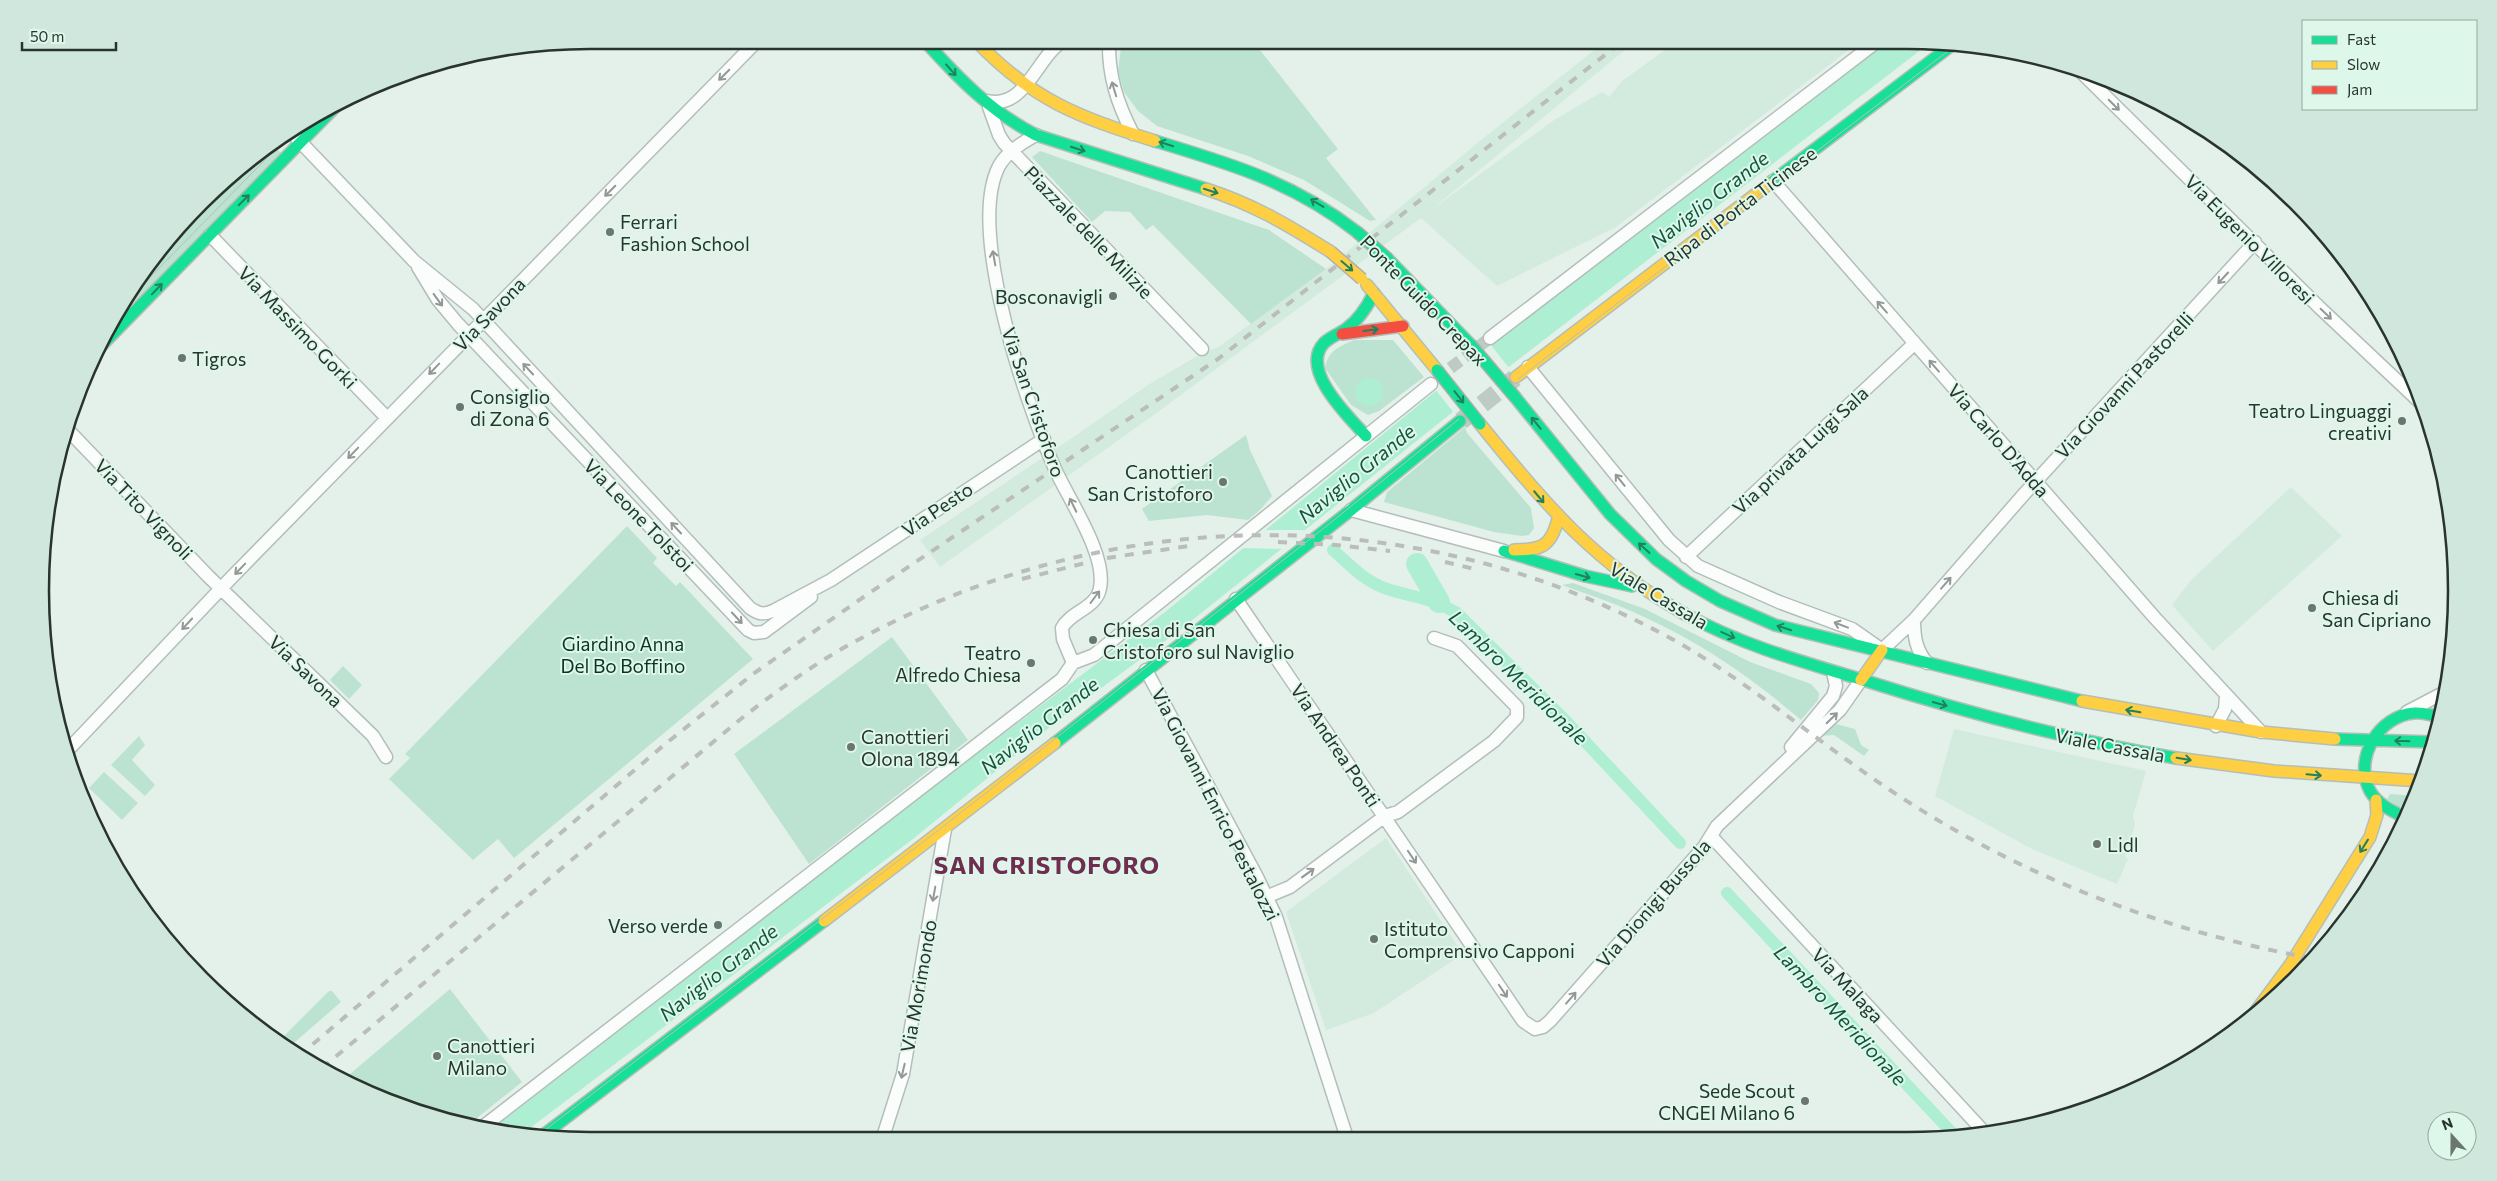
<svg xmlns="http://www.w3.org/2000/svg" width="2497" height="1181" font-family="Commissioner,sans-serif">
	<rect width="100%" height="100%" fill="#e3f1ea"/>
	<path fill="#d3ebdf" d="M1607 40H1637L1431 210 1554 120 1602 92 1609 97 1622 81 1679 40H1862L1616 227 1497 286 1421 218 1151 417 940 567 920 540 1075 436 1148 385 1197 356 1220 346 1326 269 1486 136Z
		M2291 487 2342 536 2213 651 2172 605 2191 580Z
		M1954 729 2146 771 2133 816 2135 824 2125 857 2128 859 2117 884 2032 849 1935 796Z
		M1386 838 1463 954 1374 1013 1326 1030 1286 912Z"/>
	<path fill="#bce3d1" d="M1122 40H1252L1338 149 1326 158 1376 220 1370 221 1304 180 1248 156 1157 126 1138 111 1124 92 1118 71Z
		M271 143 282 154 110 327 133 285 156 254 250 159Z
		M1040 151 1269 230 1326 269 1251 324 1153 225 1146 230 1130 212 1105 211 1092 222 1032 157Z
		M1354 340H1393L1424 377 1379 411 1368 415 1351 405 1325 368C1328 351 1338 347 1354 340Z
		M1465 427 1467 433 1531 508 1534 528 1529 535 1522 536 1494 532 1384 502 1387 492Z
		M1246 435 1250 450 1272 496 1260 510 1248 520 1207 515 1149 521 1142 509Z
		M627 526 657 558 653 563 676 586 680 582 753 659 514 858 498 839 473 860 389 779 410 758 405 754Z
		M1573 583 1645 609 1750 662 1811 684 1819 693 1818 700 1801 720C1753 679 1702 643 1644 617 1618 604 1589 595 1562 585Z
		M892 637 968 740 809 864 734 754Z
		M343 666 362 685 349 699 330 680Z
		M1836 724 1855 729 1861 745 1869 750 1864 756 1834 735 1820 736Z
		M139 736 145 745 132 760 155 785 145 796 111 765Z
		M104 772 138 803 122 820 89 788Z
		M2390 794 2417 796 2412 806 2399 807 2387 799Z
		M450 989 522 1082 467 1126 380 1099 343 1080Z
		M329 991H332L341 1002 287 1049 277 1043Z"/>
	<path fill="#aeeed2" d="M1892 40 1931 42 1519 359 1180 630 1062 717 913 839 522 1134 483 1130 524 1096 712 958 896 815 1165 612 1561 289C1635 238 1704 180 1775 125 1813 96 1853 68 1892 40Z
		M1355 392a14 14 0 1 1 28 0a14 14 0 1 1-28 0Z"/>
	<path fill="#e3f1ea" d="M1490 344 1510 369 1454 413 1435 389Z
		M1262 530H1301L1309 531 1286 549 1240 548Z"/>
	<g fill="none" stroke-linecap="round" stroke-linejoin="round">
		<path stroke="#aeeed2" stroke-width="12" d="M1333 550C1349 564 1365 582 1387 589 1413 597 1432 598 1457 613L1565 720 1680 843
			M1727 893 1955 1136"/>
		<path stroke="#aeeed2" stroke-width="22" d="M1417 564 1439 602"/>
		<path stroke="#becbc5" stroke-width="12" stroke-dasharray="12 6" stroke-linecap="butt" d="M1436 379 1490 338"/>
		<path stroke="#becbc5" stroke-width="18" stroke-dasharray="18 9" stroke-linecap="butt" d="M1461 421 1515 378"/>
		<defs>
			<path id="street" d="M1109 40C1108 75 1117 103 1133 134
				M2079 70 2319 307 2423 405
				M987 101C1026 110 1036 57 1064 40
				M989 107 999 135 1004 143 1202 349
				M290 131 414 261 473 309 750 608C759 614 763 615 773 611L831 580 1044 439
				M1036 135C1023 142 1006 153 999 166 966 230 1027 406 1055 469 1069 500 1107 555 1100 588 1097 608 1070 612 1062 628L1063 639 1073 663
				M1773 181 2155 618 2261 732
				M210 235 387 418
				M418 267 438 300 458 324 748 630 754 633 764 632 811 597
				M1490 338 1879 40
				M1528 367 1669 540 1698 566 1779 602 1852 629 1882 650 1914 620 2025 493 2255 242
				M67 429 208 576 373 736 386 757
				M1351 510 1504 551
				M1686 557 1914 344
				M1236 599 1523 1021 1535 1029 1543 1027 1550 1021 1704 847 1717 826 1840 710 1861 680
				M1914 620C1914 637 1916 650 1927 663
				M1146 670 1257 877 1276 917 1347 1138
				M2407 712 2447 691
				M2216 726 2225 709 2226 697
				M1791 747 1833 696 1836 686 1833 672
				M66 752 231 578 758 40
				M1711 836 1986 1134
				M1266 897 1290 887 1385 816 1398 812 1494 741 1517 717V707L1457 646 1434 638
				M480 1129 1062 679 1073 663 1094 655 1431 384
				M882 1140 903 1074 945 829"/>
			<path id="fast" d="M924 40C958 78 991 112 1036 135L1206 189
				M1155 141C1231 164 1293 182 1357 232
				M1769 184 1952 45
				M1388 259 1470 344
				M98 349 340 102
				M1515 397 1610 514 1656 559 1686 581 1720 601 1775 625 2082 701
				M1366 436C1349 417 1299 370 1324 343 1330 337 1339 334 1346 329 1359 320 1367 307 1374 293
				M1504 551 1585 576 1632 586
				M1685 614C1741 645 1803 662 1863 680 1967 713 2069 740 2176 758
				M2335 739 2433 742
				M1055 743 1351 510 1460 421
				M2406 818C2392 811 2378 805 2370 791 2353 758 2379 716 2414 713 2423 712 2433 716 2441 717
				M542 1136 824 921"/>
			<path id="slow" d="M975 40C1032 100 1078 117 1155 141
				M1206 189C1255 205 1288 225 1331 252
				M1367 285 1437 370
				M1516 377 1769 184
				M1480 424C1543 502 1596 565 1685 614
				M1514 550C1541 550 1551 547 1558 519
				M1861 680 1882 650
				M2082 701 2261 732 2335 739
				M2176 758 2274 771 2421 781
				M824 921 1055 743
				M2253 1015 2290 965 2370 837 2377 815 2376 800"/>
			<path id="jam" d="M1342 334 1403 326"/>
		</defs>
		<use href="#street" stroke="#b4beb9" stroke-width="15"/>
		<use href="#fast" stroke="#b4beb9" stroke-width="14"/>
		<use href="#slow" stroke="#b4beb9" stroke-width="14"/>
		<use href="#jam" stroke="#b4beb9" stroke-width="14"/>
		<use href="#street" stroke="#fbfdfc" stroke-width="12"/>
		<use href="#fast" stroke="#16e098" stroke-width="11"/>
		<use href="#slow" stroke="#ffcf43" stroke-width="11"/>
		<use href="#jam" stroke="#f24e42" stroke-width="11"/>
		<path stroke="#babdbb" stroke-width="1" d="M120 308 301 123
			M1518 379 1956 45
			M537 1136 940 829 1324 528 1459 419"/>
		<path stroke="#babdbb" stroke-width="4" stroke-dasharray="9 9" stroke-linecap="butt" d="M1278 542 1336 545 1390 551
			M1107 558 1189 546
			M1445 562 1479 570
			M1022 579 1085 563
			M299 1056 664 745 753 674 865 596 1218 359 1624 40
			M322 1068 742 718C778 690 815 663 856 641 1113 501 1422 498 1679 643 1754 686 1819 743 1890 790 2017 875 2162 931 2311 958"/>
		<defs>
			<path id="fast-bridge" d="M1357 232 1388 259
				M1470 344 1515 397
				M1437 370 1480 424"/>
			<path id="slow-bridge" d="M1331 252 1362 279"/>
		</defs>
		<use href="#fast-bridge" stroke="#b2adaf" stroke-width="14" stroke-linecap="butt"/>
		<use href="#slow-bridge" stroke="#b2adaf" stroke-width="14" stroke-linecap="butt"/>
		<use href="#fast-bridge" stroke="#16e098" stroke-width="11"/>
		<use href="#slow-bridge" stroke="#ffcf43" stroke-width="11"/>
	</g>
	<defs><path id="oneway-shaft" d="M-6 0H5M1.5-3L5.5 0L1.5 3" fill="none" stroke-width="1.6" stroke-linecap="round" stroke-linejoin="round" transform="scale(1.25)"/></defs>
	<g stroke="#21815e">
		<use href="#oneway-shaft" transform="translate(951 70) rotate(48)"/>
		<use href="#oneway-shaft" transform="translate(1166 144) rotate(-162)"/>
		<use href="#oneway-shaft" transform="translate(1078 149) rotate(18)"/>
		<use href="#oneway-shaft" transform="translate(1211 191) rotate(18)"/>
		<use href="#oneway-shaft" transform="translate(244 200) rotate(-45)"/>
		<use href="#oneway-shaft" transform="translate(1317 203) rotate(-149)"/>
		<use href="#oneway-shaft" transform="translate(1347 266) rotate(41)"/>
		<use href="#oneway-shaft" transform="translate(157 289) rotate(-46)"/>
		<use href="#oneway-shaft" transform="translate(1371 330) rotate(-7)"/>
		<use href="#oneway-shaft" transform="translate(1459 397) rotate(52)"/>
		<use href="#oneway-shaft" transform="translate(1536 423) rotate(-129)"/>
		<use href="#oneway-shaft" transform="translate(1539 497) rotate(50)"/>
		<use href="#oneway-shaft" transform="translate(1644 548) rotate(-138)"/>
		<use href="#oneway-shaft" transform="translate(1583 576) rotate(16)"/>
		<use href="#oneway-shaft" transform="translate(1784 628) rotate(-162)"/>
		<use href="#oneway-shaft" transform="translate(1728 635) rotate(24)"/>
		<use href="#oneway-shaft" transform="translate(1940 704) rotate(16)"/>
		<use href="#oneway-shaft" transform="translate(2133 711) rotate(-170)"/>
		<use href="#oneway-shaft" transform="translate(2402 741) rotate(-178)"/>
		<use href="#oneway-shaft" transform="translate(2184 759) rotate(9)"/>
		<use href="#oneway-shaft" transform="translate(2314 775) rotate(5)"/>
		<use href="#oneway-shaft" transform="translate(2364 846) rotate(122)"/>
	</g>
	<g stroke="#929896">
		<use href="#oneway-shaft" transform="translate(724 75) rotate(135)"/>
		<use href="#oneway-shaft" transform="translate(1114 89) rotate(-107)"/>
		<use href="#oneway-shaft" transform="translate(2114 105) rotate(45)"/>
		<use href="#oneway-shaft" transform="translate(610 191) rotate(135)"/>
		<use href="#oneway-shaft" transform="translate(994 258) rotate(-100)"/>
		<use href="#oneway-shaft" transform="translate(2223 278) rotate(133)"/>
		<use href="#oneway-shaft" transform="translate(438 300) rotate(54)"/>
		<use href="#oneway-shaft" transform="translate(1882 307) rotate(-131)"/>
		<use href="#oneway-shaft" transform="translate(2326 314) rotate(44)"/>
		<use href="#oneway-shaft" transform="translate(1934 366) rotate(-131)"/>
		<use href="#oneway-shaft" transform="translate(434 369) rotate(134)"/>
		<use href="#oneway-shaft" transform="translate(528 369) rotate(-133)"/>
		<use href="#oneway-shaft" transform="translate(353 453) rotate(134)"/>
		<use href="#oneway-shaft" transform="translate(1620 480) rotate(-129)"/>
		<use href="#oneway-shaft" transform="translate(1073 505) rotate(-116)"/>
		<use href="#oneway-shaft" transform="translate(676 528) rotate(-133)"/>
		<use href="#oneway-shaft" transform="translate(240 569) rotate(134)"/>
		<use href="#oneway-shaft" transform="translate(1946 583) rotate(-49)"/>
		<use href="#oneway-shaft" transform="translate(1095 597) rotate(-53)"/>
		<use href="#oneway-shaft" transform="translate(737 618) rotate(47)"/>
		<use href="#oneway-shaft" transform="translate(187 624) rotate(133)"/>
		<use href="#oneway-shaft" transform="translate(1841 625) rotate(-159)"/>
		<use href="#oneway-shaft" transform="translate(1832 718) rotate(-44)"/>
		<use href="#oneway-shaft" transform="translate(1412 857) rotate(56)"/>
		<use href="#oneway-shaft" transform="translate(1308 873) rotate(-36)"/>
		<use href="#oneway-shaft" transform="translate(934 894) rotate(100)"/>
		<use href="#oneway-shaft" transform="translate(1503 991) rotate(56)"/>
		<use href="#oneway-shaft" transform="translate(1571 998) rotate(-49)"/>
		<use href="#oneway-shaft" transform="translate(903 1071) rotate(103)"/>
	</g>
	<g fill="#6b7670" stroke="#ddf7eb" stroke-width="2">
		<circle cx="610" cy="232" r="5"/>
		<circle cx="1113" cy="296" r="5"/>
		<circle cx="182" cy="358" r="5"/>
		<circle cx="460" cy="407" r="5"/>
		<circle cx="2402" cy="421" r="5"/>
		<circle cx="1223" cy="482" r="5"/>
		<circle cx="2312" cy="608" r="5"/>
		<circle cx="1093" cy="640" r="5"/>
		<circle cx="1031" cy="663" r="5"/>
		<circle cx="851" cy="747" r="5"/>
		<circle cx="2097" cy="844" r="5"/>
		<circle cx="718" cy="925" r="5"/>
		<circle cx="1374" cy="939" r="5"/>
		<circle cx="437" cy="1056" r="5"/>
		<circle cx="1805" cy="1101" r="5"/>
	</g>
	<g text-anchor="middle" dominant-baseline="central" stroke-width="4" stroke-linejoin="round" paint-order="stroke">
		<g font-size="19" fill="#2a342f" stroke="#ddf7eb">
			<text transform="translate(1740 206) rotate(-37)">Ripa di Porta Ticinese</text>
			<text transform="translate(1089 232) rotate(46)">Piazzale delle Milizie</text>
			<text transform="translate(2250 239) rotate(45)">Via Eugenio Villoresi</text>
			<text transform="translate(1424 300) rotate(46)">Ponte Guido Crepax</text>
			<text transform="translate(489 314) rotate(-46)">Via Savona</text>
			<text transform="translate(298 327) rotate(46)">Via Massimo Gorki</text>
			<text transform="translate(2124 385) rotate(-47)">Via Giovanni Pastorelli</text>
			<text transform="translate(1034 402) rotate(71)">Via San Cristoforo</text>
			<text transform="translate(1999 440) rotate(49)">Via Carlo D'Adda</text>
			<text transform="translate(1800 450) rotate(-43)">Via privata Luigi Sala</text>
			<text transform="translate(144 509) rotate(46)">Via Tito Vignoli</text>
			<text transform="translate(937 509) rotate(-34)">Via Pesto</text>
			<text transform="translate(639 515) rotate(46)">Via Leone Tolstoi</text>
			<text transform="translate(1659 595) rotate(31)">Viale Cassala</text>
			<text transform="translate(306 671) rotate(44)">Via Savona</text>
			<text transform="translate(1336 745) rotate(56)">Via Andrea Ponti</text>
			<text transform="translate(2110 745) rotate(11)">Viale Cassala</text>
			<text transform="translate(1216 804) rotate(63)">Via Giovanni Enrico Pestalozzi</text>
			<text transform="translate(1653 903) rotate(-49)">Via Dionigi Bussola</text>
			<text transform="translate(1848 985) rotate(47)">Via Malaga</text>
			<text transform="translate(918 986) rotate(-80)">Via Morimondo</text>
		</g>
		<g font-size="19" fill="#2a342f" stroke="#ddf7eb" text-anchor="start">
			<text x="620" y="221">Ferrari<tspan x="620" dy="22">Fashion School</tspan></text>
			<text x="1103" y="296" text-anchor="end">Bosconavigli</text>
			<text x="192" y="358">Tigros</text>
			<text x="470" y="396">Consiglio<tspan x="470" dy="22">di Zona 6</tspan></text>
			<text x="2392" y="410" text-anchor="end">Teatro Linguaggi<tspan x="2392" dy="22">creativi</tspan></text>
			<text x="1213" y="471" text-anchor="end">Canottieri<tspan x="1213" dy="22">San Cristoforo</tspan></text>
			<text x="2322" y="597">Chiesa di<tspan x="2322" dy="22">San Cipriano</tspan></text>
			<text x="1103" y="629">Chiesa di San<tspan x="1103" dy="22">Cristoforo sul Naviglio</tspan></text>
			<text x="1021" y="652" text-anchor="end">Teatro<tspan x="1021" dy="22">Alfredo Chiesa</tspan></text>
			<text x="861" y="736">Canottieri<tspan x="861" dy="22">Olona 1894</tspan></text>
			<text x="2107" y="844">Lidl</text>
			<text x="708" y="925" text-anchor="end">Verso verde</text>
			<text x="1384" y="928">Istituto<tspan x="1384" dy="22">Comprensivo Capponi</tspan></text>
			<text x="447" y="1045">Canottieri<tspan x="447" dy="22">Milano</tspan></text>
			<text x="1795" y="1090" text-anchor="end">Sede Scout<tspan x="1795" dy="22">CNGEI Milano 6</tspan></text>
		</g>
		<g font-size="19" fill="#0c3425" stroke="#ddf7eb">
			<text x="623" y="643">Giardino Anna<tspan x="623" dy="22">Del Bo Boffino</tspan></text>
		</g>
		<g font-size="20" font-style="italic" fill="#12563f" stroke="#ddf7eb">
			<text transform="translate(1709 199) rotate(-38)">Naviglio Grande</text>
			<text transform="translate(1356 473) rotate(-39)">Naviglio Grande</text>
			<text transform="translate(1519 677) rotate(44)">Lambro Meridionale</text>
			<text transform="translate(1039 725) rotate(-38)">Naviglio Grande</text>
			<text transform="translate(718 972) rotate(-38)">Naviglio Grande</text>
			<text transform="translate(1841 1015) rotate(47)">Lambro Meridionale</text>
		</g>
		<g font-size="24" font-weight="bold" letter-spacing="1" fill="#6f2e50" stroke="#ddf7eb">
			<text x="1047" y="864">SAN CRISTOFORO</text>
		</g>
	</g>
	<path d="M0 0H2497V1181H0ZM590 49H1907A541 541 0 0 1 2448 590V591A541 541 0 0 1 1907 1132H590A541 541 0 0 1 49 591V590A541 541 0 0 1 590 49Z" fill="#cfe7dc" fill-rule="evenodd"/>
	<path fill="none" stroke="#2a342f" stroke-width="2.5" d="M590 49H1907A541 541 0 0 1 2448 590V591A541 541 0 0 1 1907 1132H590A541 541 0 0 1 49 591V590A541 541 0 0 1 590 49Z"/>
	<rect x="2302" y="20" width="175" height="90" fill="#ddf7eb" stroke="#95a9a0"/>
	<rect x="2312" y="36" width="25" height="8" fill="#16e098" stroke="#95a9a0"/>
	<text x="2347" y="45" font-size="15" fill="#2a342f">Fast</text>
	<rect x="2312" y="61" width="25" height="8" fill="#ffcf43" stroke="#95a9a0"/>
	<text x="2347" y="70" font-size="15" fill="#2a342f">Slow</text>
	<rect x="2312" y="86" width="25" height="8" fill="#f24e42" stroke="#95a9a0"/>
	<text x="2347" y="95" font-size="15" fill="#2a342f">Jam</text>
	<g transform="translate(2452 1136) rotate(339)"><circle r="24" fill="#ddf7eb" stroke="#95a9a0"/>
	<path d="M0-4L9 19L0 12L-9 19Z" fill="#6b7670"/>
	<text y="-8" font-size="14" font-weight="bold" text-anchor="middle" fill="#2a342f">N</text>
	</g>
	<path d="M22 42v8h94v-8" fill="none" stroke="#2a342f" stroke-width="2.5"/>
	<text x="30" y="42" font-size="15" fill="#2a342f" stroke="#ddf7eb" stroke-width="4" paint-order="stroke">50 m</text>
</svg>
